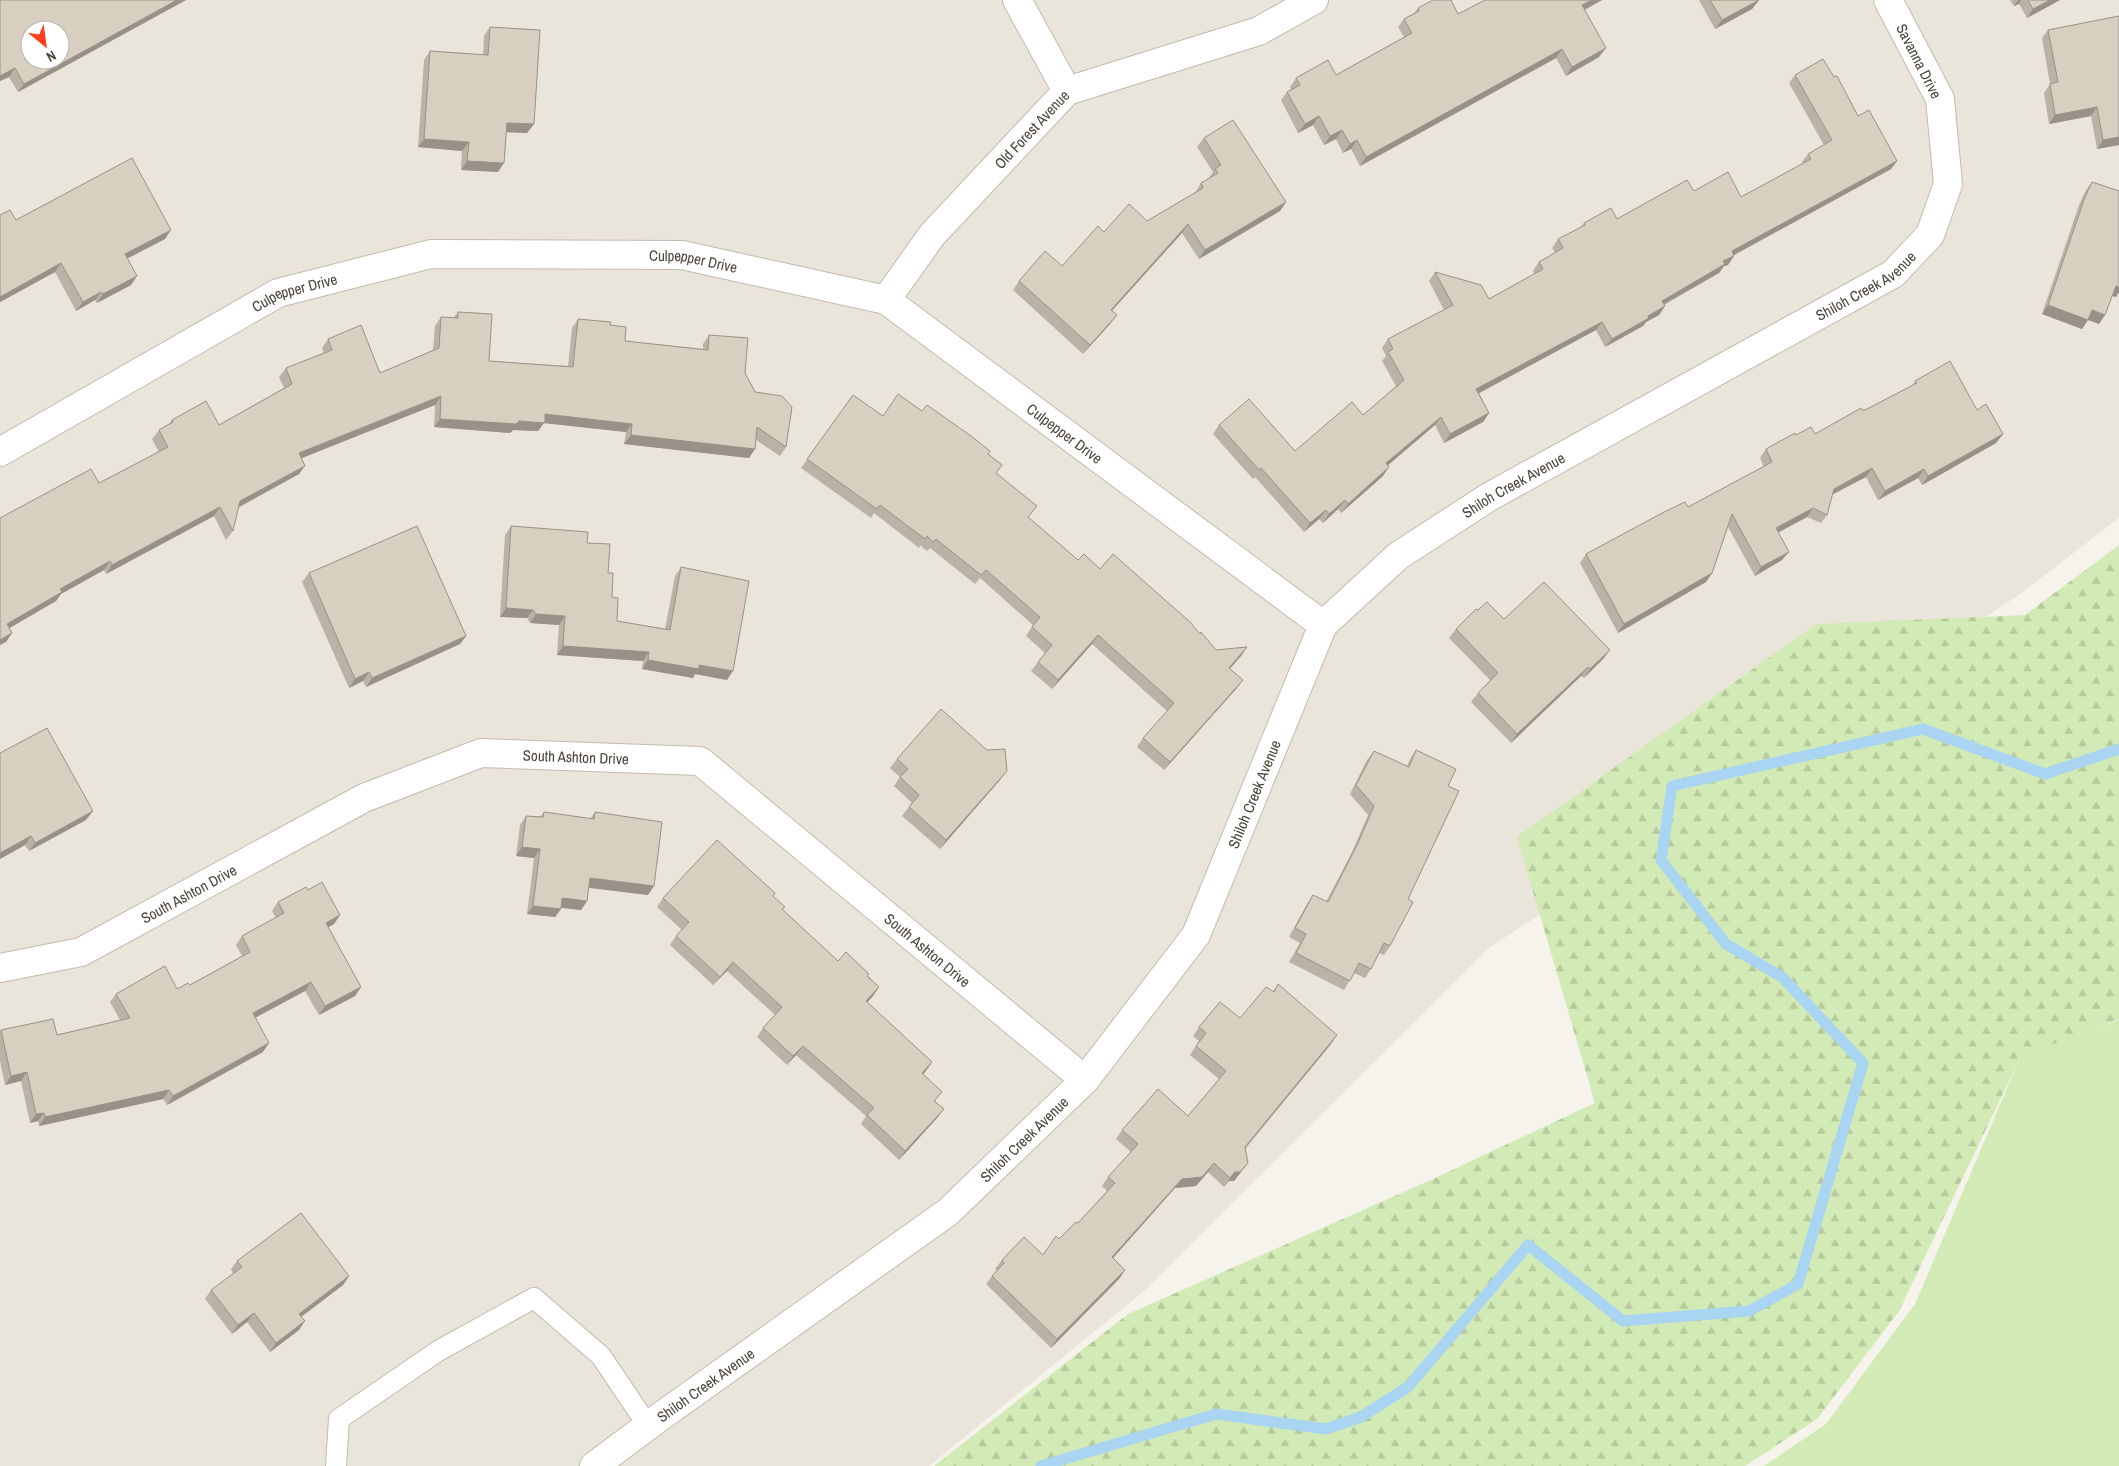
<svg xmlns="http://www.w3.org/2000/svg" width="2119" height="1466" font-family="'Archivo Narrow',sans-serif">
	<defs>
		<pattern id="forest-firs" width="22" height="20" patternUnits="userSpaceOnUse" patternTransform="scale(1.25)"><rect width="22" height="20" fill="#d2eab5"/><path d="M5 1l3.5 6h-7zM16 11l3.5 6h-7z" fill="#b6ca9c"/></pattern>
	</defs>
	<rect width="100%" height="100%" fill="#f6f3ec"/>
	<path fill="#eae5da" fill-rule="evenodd" d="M0 0H2119V518L2020 594 1489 948 1143 1292 929 1466H0ZM30 30H60V60H30Z"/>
	<path fill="#d2eab5" d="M2119 1020V1466H1764L1826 1424 1915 1304 2022 1053Z"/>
	<path fill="url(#forest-firs)" d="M2119 545V1019L2021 1056 1899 1311 1817 1419 1745 1466H934L1128 1314 1433 1179 1595 1103 1517 837 1816 624 2025 615Z"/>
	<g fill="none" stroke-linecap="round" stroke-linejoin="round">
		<path stroke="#a9d4f2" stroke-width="11" d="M1041 1466 1216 1414 1326 1429 1361 1417 1408 1387 1528 1245 1623 1321 1749 1311 1798 1284 1863 1063 1782 977 1726 944 1661 860 1672 786 1923 729 2045 774 2119 749"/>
		<defs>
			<path id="service" d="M336 1466 339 1419 438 1351 534 1298 601 1356 648 1426"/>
			<g id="minor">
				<path d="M1017 0 1067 91"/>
				<path id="s1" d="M886 300 932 235 1067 91 1259 31 1314 0"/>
				<path id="s2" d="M0 452 278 293 431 254 682 255 886 300 1323 625"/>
				<path id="s3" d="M0 968 81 952 364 798 481 753 700 761 1085 1080"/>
				<path id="s4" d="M594 1466 664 1414 948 1212 1085 1080 1196 935 1323 625 1398 556 1489 497 1893 274 1930 235 1948 184 1940 99 1888 0"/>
			</g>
		</defs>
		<use href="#service" stroke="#c2bbae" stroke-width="22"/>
		<use href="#minor" stroke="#c2bbae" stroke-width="30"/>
		<use href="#service" stroke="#fff" stroke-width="20"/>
		<use href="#minor" stroke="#fff" stroke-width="28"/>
	</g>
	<path fill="#bab2a6" d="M0 0H186L18 92 9 77 0 81Z
		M1485 0H1602L1585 10 1599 57 1566 76 1556 58 1360 166 1351 149 1343 153 1336 139 1324 145 1313 125 1298 133 1281 100 1287 92 1291 89 1290 87 1296 78 1336 75 1404 37 1398 27 1404 19 1414 13 1418 8 1458 14Z
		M1699 0H1759L1752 9 1715 29Z
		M2010 0H2060L2027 18 2019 4 2014 6Z
		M2119 16V145L2097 149 2091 116 2049 124 2044 93 2050 84 2042 38 2048 30Z
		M490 27 534 124 527 133 506 132 498 172 461 170 462 151 418 147 424 60 430 51 483 55 484 36Z
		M1795 75 1834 77 1858 116 1897 161 1891 169 1734 255 1728 265 1724 266 1719 273 1664 305 1665 306 1659 315 1646 322 1643 326 1605 347 1596 330 1479 393 1489 413 1483 422 1444 443 1435 425 1388 465 1383 476 1341 513 1338 509 1323 523 1319 519 1304 532 1255 477 1253 479 1213 434 1219 425 1295 451 1363 415 1396 386 1382 361 1386 356 1382 348 1388 339 1444 310 1429 281 1435 272 1489 299 1534 274 1533 271 1539 262 1555 253 1552 248 1558 239 1580 228 1584 223 1617 219 1694 191 1741 197 1803 164 1802 162 1808 154 1824 145 1789 83Z
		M1204 138 1286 202 1280 211 1199 259 1182 233 1112 311 1117 315 1110 324 1083 354 1013 290 1019 281 1062 266 1104 232 1147 221 1195 193 1201 183 1209 178 1213 172 1197 147Z
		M2092 182 2119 191V292L2116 297 2112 296 2099 324 2088 320 2082 329 2042 314 2079 205 2086 190Z
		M0 215 16 220 165 239 127 258 131 285 97 303 95 300 76 311 55 272 0 302Z
		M458 312 489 361 568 366 572 328 578 319 610 325 625 341 703 349V344L709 335 745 373 786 447 780 456 756 440 749 458 624 444 626 432 544 423 538 431 513 430 510 433 434 427 435 405 301 458 299 474 238 508 233 531 226 540 214 516 106 574 104 570 61 594 56 601 9 628 12 633 6 642 0 518 99 483 159 452 152 439 159 430 169 424 172 420 219 425 284 388 279 377 286 368 324 353 322 348 328 339 380 373 433 350 435 326 441 317H454Z
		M1915 381 1977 410 2003 434 1996 443 1922 485 1918 478 1878 500 1866 477 1832 495 1827 515 1821 523 1807 517 1778 532 1782 560 1755 576 1728 527 1712 573 1706 582 1618 633 1580 563 1586 554 1688 507 1764 467 1760 458 1766 449 1796 435 1815 434 1862 410H1865L1912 386Z
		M853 395 883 416 922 411 988 454 1002 465 996 473 1029 518 1078 560 1100 569 1200 634 1216 650 1247 647 1241 656 1230 669 1243 680 1236 689 1164 770 1137 747 1143 738 1167 711 1092 644 1052 689 1031 671 1045 653 1026 636 1033 625 980 578 975 584 930 548 927 551 920 545 919 548 874 513 871 518 801 468Z
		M511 526 587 543 608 573 612 597 617 621 665 629 675 576 681 567 727 680 695 674 693 678 642 669 643 661 557 655 559 625 530 623 527 618 500 617 505 535Z
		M309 573 466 636 460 644 366 687 363 681 349 688 302 582Z
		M1478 610 1504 619 1610 650 1603 659 1584 678 1581 676 1511 743 1471 702 1478 693 1490 680 1449 638 1456 629Z
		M1416 750 1448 786 1390 946 1384 955 1379 953 1371 969 1365 978 1354 973 1344 990 1289 962 1300 943 1289 937 1307 904 1313 895 1326 902 1352 852 1368 815 1350 794 1367 760 1374 751 1407 766 1410 759Z
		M0 753 86 820 29 851 25 845 0 859Z
		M897 759 1000 780 940 849 902 816 912 803 894 786 900 777 890 768Z
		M544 812 590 819 595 812 648 895 588 888 587 901 581 910 561 908 555 917 527 914 534 858 516 856 520 825 526 816 540 817Z
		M308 890 340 915 334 924 328 927 361 987 355 996 319 1015 305 991 255 1018 263 1052 167 1105 163 1099 39 1126 38 1121 30 1123 21 1081 5 1085 0 1061V1032L1 1030 57 1035 120 1020 110 1002 116 994 177 989 190 985 242 956 236 945 242 936 276 918 272 911 278 902Z
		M773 896 783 910 838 961 868 976 879 987 873 996 867 1002 932 1062 923 1074 936 1102 944 1109 937 1118 899 1160 861 1124 866 1116 796 1055 787 1065 757 1037 763 1028 775 1015 727 971 713 985 670 945 676 936 682 930 657 907 663 898Z
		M1278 984 1331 1044 1246 1148 1241 1172 1234 1181H1229L1224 1187 1208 1172 1196 1186 1175 1188 1113 1258 1125 1270 1119 1279 1051 1348 986 1284 992 1276 997 1270 995 1269 1002 1260 1043 1255 1059 1239 1078 1223 1107 1191 1102 1186 1108 1177 1131 1152 1116 1139 1122 1130 1188 1116 1219 1079 1190 1055 1199 1041 1193 1036 1199 1027 1240 1018 1273 992Z
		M237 1261 349 1276 343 1285 301 1317 299 1330 270 1352 247 1322 232 1334 205 1299 211 1290 233 1274 231 1269Z"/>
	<path fill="#979187" d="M177 0H186L18 92 24 84Z
		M1592 0H1602L1576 14 1582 5Z
		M1759 0 1752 9 1715 29 1722 20Z
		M2018 0H2021L2019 4 2014 6Z
		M2050 0H2060L2027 18 2033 9Z
		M1606 48 1599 57 1566 76 1572 67Z
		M1562 49 1556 58 1360 166 1366 157Z
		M15 68 9 77 0 81V76Z
		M2097 107 2091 116 2049 124 2055 115Z
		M1319 116 1313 125 1298 133 1305 124Z
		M507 123 534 124 527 133 500 132Z
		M1342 130 1336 139 1324 145 1330 136Z
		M2119 137V145L2097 149 2103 140Z
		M424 139 469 142 462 151 418 147Z
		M1357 140 1351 149 1343 153 1350 144Z
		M467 161 504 163 498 172 461 170Z
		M1897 161 1891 169 1725 260 1732 251Z
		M1286 202 1280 211 1199 259 1205 250Z
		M1188 224 1182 233 1104 319 1111 310Z
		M171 230 165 239 119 263 125 254Z
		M1734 256 1728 265 1724 266 1719 273 1655 309 1662 301 1723 261Z
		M61 263 55 272 0 302V297Z
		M137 276 131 285 97 303 103 294Z
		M2116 286 2119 287V292L2116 297 2110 295Z
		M101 292 95 300 76 311 83 302Z
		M2048 305 2092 310 2105 315 2099 324 2088 320 2082 329 2042 314Z
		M1665 306 1659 315 1646 322 1643 326 1605 347 1612 339 1648 316Z
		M1117 315 1110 324 1083 354 1090 345Z
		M1602 322 1596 330 1470 398 1476 389Z
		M441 396 435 405 292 462 299 453Z
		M1489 413 1483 422 1444 443 1450 434Z
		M545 414 632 424 626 432 544 423 538 431 513 430 510 433 434 427 440 419 519 421Z
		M1441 417 1435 425 1380 472 1386 463Z
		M2003 434 1996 443 1922 485 1928 476Z
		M631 435 755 449 749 458 624 444Z
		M305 466 299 474 233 510 240 501Z
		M1389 467 1383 476 1341 513 1348 504Z
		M1872 468 1866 477 1827 497 1834 489Z
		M1924 469 1918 478 1878 500 1885 491Z
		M1345 500 1338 509 1323 523 1329 514Z
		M220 507 214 516 106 574 112 565Z
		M1813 508 1807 517 1770 537 1776 528Z
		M1326 510 1319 519 1304 532 1310 523Z
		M1789 552 1782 560 1755 576 1761 567Z
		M110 561 104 570 61 594 56 601 1 633 7 624 60 589Z
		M1712 573 1706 582 1618 633 1624 624Z
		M506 608 533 610 527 618 500 617Z
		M536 614 565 616 559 625 530 623Z
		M12 633 6 642 0 645V640Z
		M1098 635 1092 644 1052 689 1058 680Z
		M466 636 460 644 366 687 372 678Z
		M563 646 649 652 643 661 557 655Z
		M1247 647 1241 656 1222 677 1229 668Z
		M1610 650 1603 659 1584 678 1590 669Z
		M648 660 699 665 733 671 727 680 695 674 693 678 642 669Z
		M1588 667 1581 676 1511 743 1517 734Z
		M369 672 363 681 349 688 355 679Z
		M1243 680 1236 689 1164 770 1170 762Z
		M1007 771 1000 780 940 849 946 840Z
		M93 811 86 820 29 851 35 843Z
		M31 836 25 845 0 859V853Z
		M522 847 540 849 534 858 516 856Z
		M590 878 654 886 648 895 584 887Z
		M562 898 587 901 581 910 556 907Z
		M533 906 561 909 555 917 527 914Z
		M340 915 334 924 320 932 326 923Z
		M733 962 727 971 713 985 720 977Z
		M311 982 305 991 247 1022 253 1013Z
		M361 987 355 996 319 1015 325 1006Z
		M879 987 873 996 860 1010 866 1001Z
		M1337 1035 1331 1044 1239 1155 1245 1147Z
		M269 1043 263 1052 167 1105 173 1096Z
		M803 1046 796 1055 787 1065 793 1056Z
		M932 1062 926 1071 916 1082 922 1073Z
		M27 1072 21 1081 5 1085 11 1076Z
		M169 1090 163 1099 39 1126 45 1117Z
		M944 1109 937 1118 899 1160 905 1151Z
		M44 1113 38 1121 30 1123 36 1114Z
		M1214 1163 1208 1172 1196 1186 1175 1188 1106 1266 1112 1257 1182 1179Z
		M1248 1163 1234 1181H1229L1224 1187 1235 1172Z
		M1125 1270 1119 1279 1051 1348 1057 1339Z
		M349 1276 343 1285 293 1323 299 1314Z
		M254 1313 247 1322 232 1334 238 1325Z
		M305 1321 299 1330 270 1352 276 1343Z"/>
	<path fill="#d8cfc1" stroke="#979187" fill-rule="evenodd" d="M0 0H177L24 84 15 68 0 76ZM30 30H60V60H30Z
		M1433 0H1451L1458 14 1485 0H1592L1582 5 1606 48 1572 67 1562 49 1366 157 1357 140 1350 144 1342 130 1330 136 1319 116 1305 124 1287 92 1300 85 1296 78 1328 60 1336 75 1412 33 1404 19 1419 11 1418 8Z
		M1710 0H1759L1722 20Z
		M2028 0H2050L2033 9Z
		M2119 16V137L2103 140 2097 107 2055 115 2050 84 2058 82 2048 30Z
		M490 27 540 30 534 124 507 123 504 163 467 161 469 142 424 139 430 51 488 55Z
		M1823 59 1834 77 1837 76 1858 116 1869 110 1897 161 1732 251 1734 256 1723 261 1725 264 1662 301 1665 306 1648 316 1649 318 1612 339 1602 322 1476 389 1489 413 1450 434 1441 417 1386 463 1389 467 1348 504 1345 500 1329 514 1326 510 1310 523 1261 468 1259 470 1219 425 1249 399 1295 451 1352 402 1363 415 1404 380 1388 352 1393 349 1388 339 1453 305 1435 272 1481 285 1489 299 1543 269 1539 262 1563 248 1558 239 1585 225 1584 223 1611 208 1617 219 1687 180 1694 191 1728 172 1741 197 1811 159 1808 154 1832 140 1795 75Z
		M1233 120 1286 202 1205 250 1188 224 1111 310 1117 315 1090 345 1019 281 1045 251 1062 266 1098 226 1104 232 1129 204 1147 221 1203 188 1201 183 1218 173 1215 169 1221 165 1204 138Z
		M132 158 171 230 125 254 137 276 103 294 101 292 83 302 61 263 0 297V215L10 210 16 220Z
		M2092 182 2119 191V287L2116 286 2105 315 2092 310 2088 320 2048 305 2085 197Z
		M458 312 492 314 489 361 573 367 578 319 611 322 610 325 626 327 625 341 708 350 709 335 748 338 745 373 755 392 782 396 792 407 786 447 757 427 755 449 631 435 632 424 545 414V423L519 421 516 424 440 419 441 396 299 453 305 466 240 501 233 531 220 507 112 565 110 561 60 589 62 592 7 624 12 633 0 640V518L91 469 99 483 168 447 159 430 173 422 172 420 206 401 219 425 292 384 286 368 332 350 328 339 361 325 380 373 439 348 441 317 458 318Z
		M1950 361 1977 410 1986 404 2003 434 1928 476 1924 469 1885 491 1872 468 1834 489 1827 515 1813 508 1776 528 1789 552 1761 567 1732 514 1712 573 1624 624 1586 554 1664 512 1685 502 1688 507 1772 462 1766 449 1795 433 1796 435 1811 427 1815 434 1861 408 1862 410H1865L1917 383 1915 381Z
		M898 394 922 411 927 405 971 436 990 451 988 454 1002 465 996 473 1037 506 1028 517 1078 560 1084 554 1100 569 1113 554 1190 622 1200 634 1201 632 1216 650 1247 647 1229 668 1243 680 1170 762 1143 738 1174 703 1098 635 1058 680 1038 662 1052 645 1032 627 1040 617 986 570 981 575 936 539 933 542 927 536 925 539 880 505 877 509 807 459 853 395 883 416Z
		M417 526 466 636 372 678 369 672 355 679 309 573Z
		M511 526 588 532 587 543 610 544 608 573H613L612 597 618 598 617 621 670 630 681 567 749 581 733 671 699 665V669L648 660 649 652 563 646 565 616 536 614 533 610 506 608Z
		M1544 582 1610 650 1590 669 1588 667 1517 734 1478 693 1498 673 1456 629 1476 609 1478 610 1487 602 1504 619Z
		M941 709 987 750 1005 749 1007 771 946 840 909 807 919 795 900 777 908 769 897 759Z
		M47 728 93 811 35 843 31 836 0 853V753Z
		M1416 750 1456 769 1448 786 1459 791 1408 899 1413 902 1390 946 1384 943 1371 969 1359 963 1350 981 1296 953 1306 934 1295 928 1313 895 1328 902 1358 843 1374 806 1356 785 1374 751 1409 767Z
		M544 812 594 819 595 812 662 822 654 886 590 878 587 901 562 898 561 909 533 906 540 849 522 847 526 816 543 817Z
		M717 840 775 893 773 896 785 907 782 909 838 961 846 952 869 974 867 976 879 987 866 1001 932 1062 922 1073 942 1092 934 1101 944 1109 905 1151 867 1115 874 1108 803 1046 793 1056 763 1028 782 1007 733 962 720 977 676 936 689 922 663 898Z
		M322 882 340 915 326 923 361 987 325 1006 311 982 253 1013 269 1043 173 1096 169 1090 45 1117 44 1113 36 1114 27 1072 11 1076 1 1030 53 1019 57 1035 130 1018 116 994 165 966 177 989 188 983 190 985 250 952 242 936 284 913 278 902 306 887 308 890Z
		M1278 984 1337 1035 1245 1147 1248 1163 1240 1172H1235L1230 1178 1214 1163 1202 1177 1182 1179 1112 1257 1125 1270 1057 1339 992 1276 1004 1263 1002 1260 1024 1237 1043 1255 1056 1236 1059 1239 1076 1222 1078 1223 1115 1183 1108 1177 1138 1144 1122 1130 1158 1089 1188 1116 1226 1071 1196 1046 1206 1033 1199 1027 1220 1002 1240 1018 1266 987 1274 992Z
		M301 1213 349 1276 299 1314 305 1321 276 1343 254 1313 238 1325 211 1290 242 1267 237 1261Z"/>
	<g text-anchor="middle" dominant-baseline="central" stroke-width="4" stroke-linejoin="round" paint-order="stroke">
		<g font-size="15" fill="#4b4439" stroke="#fff">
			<text transform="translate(1919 61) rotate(63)">Savanna Drive</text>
			<text stroke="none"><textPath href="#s1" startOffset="225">Old Forest Avenue</textPath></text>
			<text stroke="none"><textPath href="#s2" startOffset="741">Culpepper Drive</textPath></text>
			<text stroke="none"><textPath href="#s4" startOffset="1786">Shiloh Creek Avenue</textPath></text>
			<text stroke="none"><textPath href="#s2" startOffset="336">Culpepper Drive</textPath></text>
			<text stroke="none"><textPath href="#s2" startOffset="1161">Culpepper Drive</textPath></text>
			<text stroke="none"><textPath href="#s4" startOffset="1381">Shiloh Creek Avenue</textPath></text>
			<text stroke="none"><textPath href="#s3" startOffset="625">South Ashton Drive</textPath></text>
			<text stroke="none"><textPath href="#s4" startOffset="961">Shiloh Creek Avenue</textPath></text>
			<text stroke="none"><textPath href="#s3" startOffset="205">South Ashton Drive</textPath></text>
			<text stroke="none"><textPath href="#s3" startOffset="1045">South Ashton Drive</textPath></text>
			<text stroke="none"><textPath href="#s4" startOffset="541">Shiloh Creek Avenue</textPath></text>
			<text stroke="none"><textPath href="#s4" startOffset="138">Shiloh Creek Avenue</textPath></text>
		</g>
	</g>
	<g transform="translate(45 45) rotate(151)"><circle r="24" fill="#ffffff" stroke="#b7b4b0"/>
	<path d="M0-4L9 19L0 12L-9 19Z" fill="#fc3f1d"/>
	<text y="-8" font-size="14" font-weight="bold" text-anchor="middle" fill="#4b4439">N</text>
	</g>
</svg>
